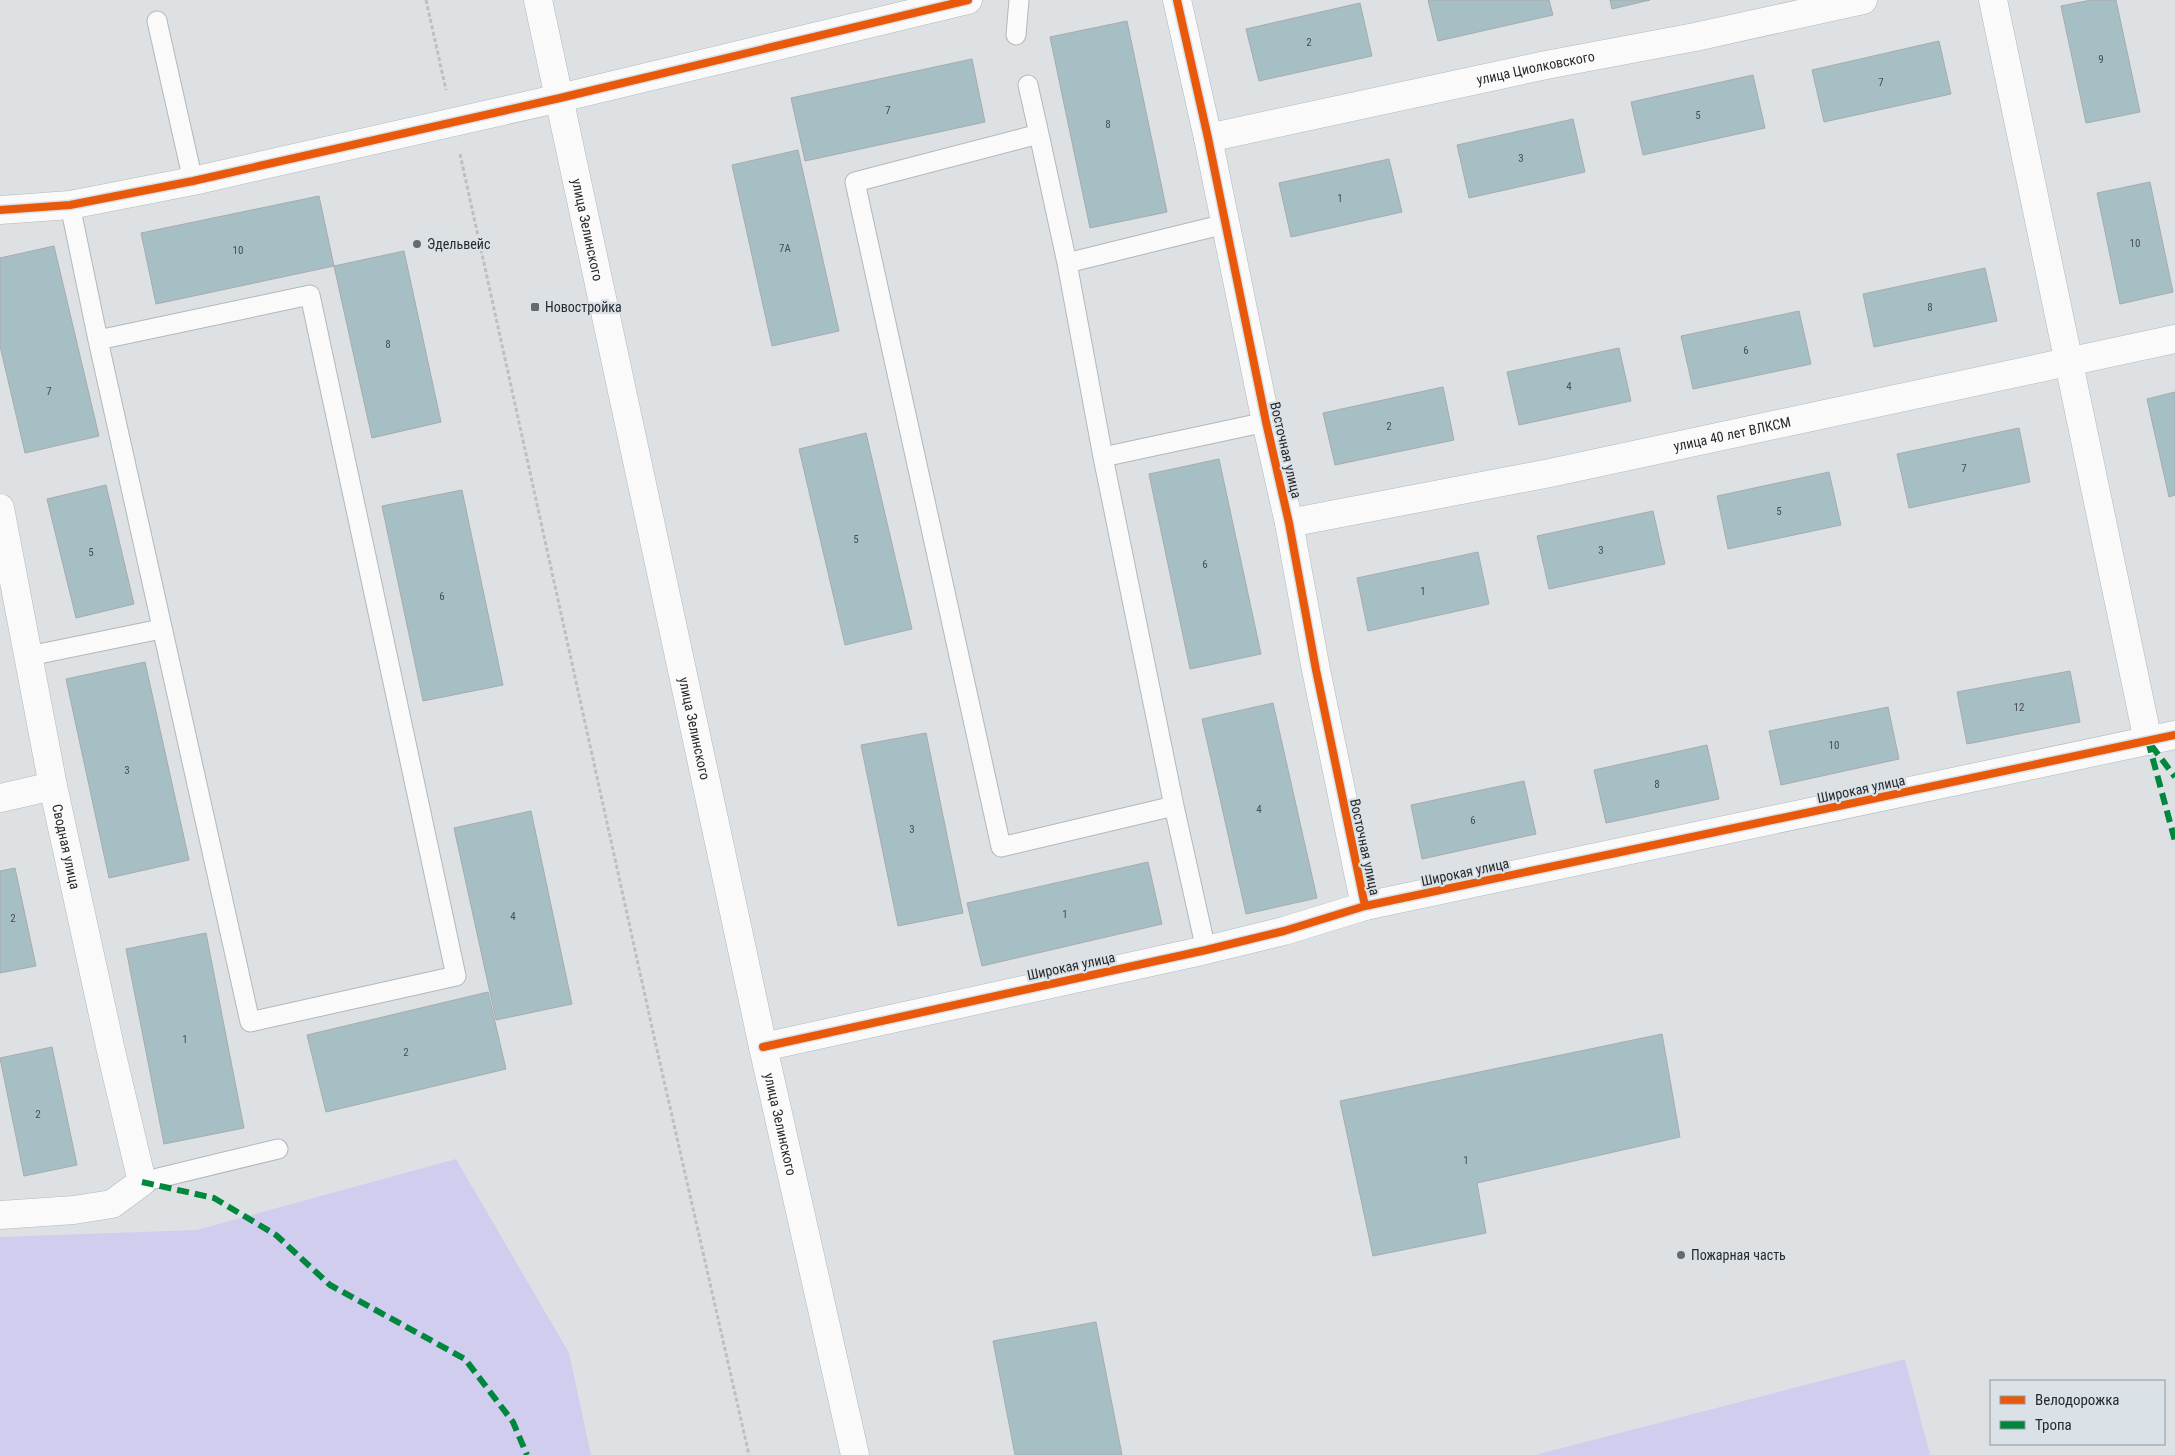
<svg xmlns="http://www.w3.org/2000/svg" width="2175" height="1455" font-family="'Roboto Condensed',sans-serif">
	<rect width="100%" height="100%" fill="#dde1e4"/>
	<path fill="#d1cdee" d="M456 1159 569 1353 591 1455H0V1237L197 1230Z
		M1905 1359 1930 1455H1535Z"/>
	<path fill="#a6bfc5" stroke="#a7abac" d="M1428 0H1549L1553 15 1438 41Z
		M1610 0H1650L1612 9Z
		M2091 0H2116L2140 112 2086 123 2061 6Z
		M1360 3 1372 56 1259 81 1246 29Z
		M1127 21 1167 212 1090 228 1050 37Z
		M1939 41 1951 94 1824 122 1812 70Z
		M972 59 985 122 805 161 791 98Z
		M1753 75 1765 128 1643 155 1631 102Z
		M1573 119 1585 172 1469 198 1457 145Z
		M798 150 839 331 772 346 732 165Z
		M1389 159 1402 212 1291 237 1279 183Z
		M2150 182 2173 292 2120 304 2097 193Z
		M319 196 334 266 156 304 141 233Z
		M54 246 99 436 25 453 0 346V258Z
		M404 251 441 422 372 438 334 266Z
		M1985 268 1997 321 1874 347 1863 294Z
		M1799 311 1811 364 1693 389 1681 336Z
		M1619 348 1631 401 1519 425 1507 372Z
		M1443 387 1454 440 1335 465 1323 413Z
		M2175 392V495L2169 497 2147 399Z
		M2019 428 2030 482 1909 508 1897 454Z
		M866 433 912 629 845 645 799 449Z
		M1219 459 1261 654 1190 669 1149 474Z
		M1829 472 1841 525 1728 549 1717 496Z
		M106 485 134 604 76 618 47 499Z
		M462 490 503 685 423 701 382 506Z
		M1653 511 1665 564 1549 589 1537 536Z
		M1478 552 1489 604 1368 631 1357 578Z
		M145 662 189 860 109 878 66 679Z
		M2070 671 2080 722 1967 744 1957 692Z
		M1273 703 1317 898 1246 914 1202 719Z
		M1888 707 1899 759 1781 785 1769 731Z
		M926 733 963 913 898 926 861 745Z
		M1707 745 1719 799 1606 823 1594 770Z
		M1524 781 1536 834 1422 859 1411 805Z
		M531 811 572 1004 496 1020 454 828Z
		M1148 862 1162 924 982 966 967 903Z
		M15 868 36 966 0 973V871Z
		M206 933 244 1128 164 1144 126 949Z
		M488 992 506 1069 326 1112 307 1035Z
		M1662 1034 1680 1137 1477 1183 1486 1233 1373 1256 1340 1101Z
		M52 1047 77 1165 24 1176 0 1058Z
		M1096 1322 1122 1455H1015L993 1341Z"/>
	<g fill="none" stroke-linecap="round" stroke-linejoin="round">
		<defs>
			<path id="service" d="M157 21 193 181
				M1016 35 1019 0
				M1028 85 1039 134 855 182 1001 847 1174 806 1103 457 1067 263 1039 134
				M70 205 98 340 310 295 456 976 250 1022 98 340
				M1067 263 1225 224
				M1103 457 1266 422
				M29 656 161 629
				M1174 806 1206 950
				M142 1182 278 1149"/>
			<g id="minor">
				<path d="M1177 0 1208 138 1266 422 1289 523 1316 670 1365 906"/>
				<path d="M1993 0 2148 741"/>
				<path id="s1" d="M1208 138 1546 65 1695 37 1863 0"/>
				<path d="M0 210 70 205 193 181 560 98 968 0"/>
				<path id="s2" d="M0 508 53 786 111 1051 142 1182 112 1204 74 1210 0 1215"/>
				<path id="s3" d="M1289 523 1550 473 2175 339"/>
				<path d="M0 798 53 786"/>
				<path d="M763 1047 1206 950 1284 931 1365 906 2175 735"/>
			</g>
			<g id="secondary">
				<path id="s4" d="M538 0 763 1047 855 1455"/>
			</g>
		</defs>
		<use href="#service" stroke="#b4b7ba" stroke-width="21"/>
		<use href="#minor" stroke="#b4b7ba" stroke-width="29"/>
		<use href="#secondary" stroke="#b4b7ba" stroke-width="29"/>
		<path stroke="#bebfc1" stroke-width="3" stroke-dasharray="4 2.5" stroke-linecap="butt" d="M426 0 446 90
			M460 154 655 1041 749 1455"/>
		<use href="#service" stroke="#fafafb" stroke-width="19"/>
		<use href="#minor" stroke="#fafafb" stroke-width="28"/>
		<use href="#secondary" stroke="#fafafb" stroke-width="28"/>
		<path stroke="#00873e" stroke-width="6" stroke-dasharray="12 6" stroke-linecap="butt" d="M2148 741 2175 841
			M2151 745 2175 777
			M142 1182 214 1198 276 1235 330 1285 465 1359 513 1422 527 1455"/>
		<defs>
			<path id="cycleway" d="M1177 0 1208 138 1266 422 1289 523 1316 670 1365 906
				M0 210 70 205 193 181 560 98 968 0
				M763 1047 1206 950 1284 931 1365 906 2175 735"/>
		</defs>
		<use href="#cycleway" stroke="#dae1e7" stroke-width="11"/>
		<use href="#cycleway" stroke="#e8590c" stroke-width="8"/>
	</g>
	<g fill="#676a6c" stroke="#dae1e7" stroke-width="2">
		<circle cx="417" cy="244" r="5"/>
		<rect x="530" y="302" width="10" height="10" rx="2.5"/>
		<circle cx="1681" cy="1255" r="5"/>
	</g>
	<g text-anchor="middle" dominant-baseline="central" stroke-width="4.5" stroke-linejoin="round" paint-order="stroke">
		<g font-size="11" fill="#474f52">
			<text x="1309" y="42">2</text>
			<text x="2101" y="59">9</text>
			<text x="1881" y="82">7</text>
			<text x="888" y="110">7</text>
			<text x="1698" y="115">5</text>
			<text x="1108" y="124">8</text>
			<text x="1521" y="158">3</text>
			<text x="1340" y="198">1</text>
			<text x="2135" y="243">10</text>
			<text x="785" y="248">7A</text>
			<text x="238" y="250">10</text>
			<text x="1930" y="307">8</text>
			<text x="388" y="344">8</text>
			<text x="1746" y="350">6</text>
			<text x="1569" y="386">4</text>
			<text x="49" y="391">7</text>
			<text x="1389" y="426">2</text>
			<text x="1964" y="468">7</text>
			<text x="1779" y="511">5</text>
			<text x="856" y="539">5</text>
			<text x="1601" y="550">3</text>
			<text x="91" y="552">5</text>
			<text x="1205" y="564">6</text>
			<text x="1423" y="591">1</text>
			<text x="442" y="596">6</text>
			<text x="2019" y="707">12</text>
			<text x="1834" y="745">10</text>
			<text x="127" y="770">3</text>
			<text x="1657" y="784">8</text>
			<text x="1259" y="809">4</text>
			<text x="1473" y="820">6</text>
			<text x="912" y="829">3</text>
			<text x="1065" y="914">1</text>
			<text x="513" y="916">4</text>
			<text x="13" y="918">2</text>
			<text x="185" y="1039">1</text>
			<text x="406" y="1052">2</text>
			<text x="38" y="1114">2</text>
			<text x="1466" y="1160">1</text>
		</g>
		<g font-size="14" fill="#272a2c" stroke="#dae1e7">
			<text stroke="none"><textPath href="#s1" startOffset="335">улица Циолковского</textPath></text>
			<text stroke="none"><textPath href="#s4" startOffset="235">улица Зелинского</textPath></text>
			<text stroke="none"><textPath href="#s3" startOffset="452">улица 40 лет ВЛКСМ</textPath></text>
			<text transform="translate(1286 450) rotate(77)">Восточная улица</text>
			<text stroke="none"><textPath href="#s4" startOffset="745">улица Зелинского</textPath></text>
			<text transform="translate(1861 789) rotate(-12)">Широкая улица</text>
			<text stroke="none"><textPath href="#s2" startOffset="345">Сводная улица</textPath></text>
			<text transform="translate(1365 847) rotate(78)">Восточная улица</text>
			<text transform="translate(1465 872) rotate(-12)">Широкая улица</text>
			<text transform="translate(1071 966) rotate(-12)">Широкая улица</text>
			<text stroke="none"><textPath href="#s4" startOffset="1150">улица Зелинского</textPath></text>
		</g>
		<g font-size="14" fill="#272a2c" stroke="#dae1e7" text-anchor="start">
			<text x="427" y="244">Эдельвейс</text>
			<text x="545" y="307">Новостройка</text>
			<text x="1691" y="1255">Пожарная часть</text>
		</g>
	</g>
	<rect x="1990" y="1380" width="175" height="65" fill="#dae1e7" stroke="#92989c"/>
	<rect x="2000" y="1396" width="25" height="8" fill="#e8590c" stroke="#92989c"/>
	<text x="2035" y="1405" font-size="15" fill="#272a2c">Велодорожка</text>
	<rect x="2000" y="1421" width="25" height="8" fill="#00873e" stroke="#92989c"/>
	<text x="2035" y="1430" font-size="15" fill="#272a2c">Тропа</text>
</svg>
